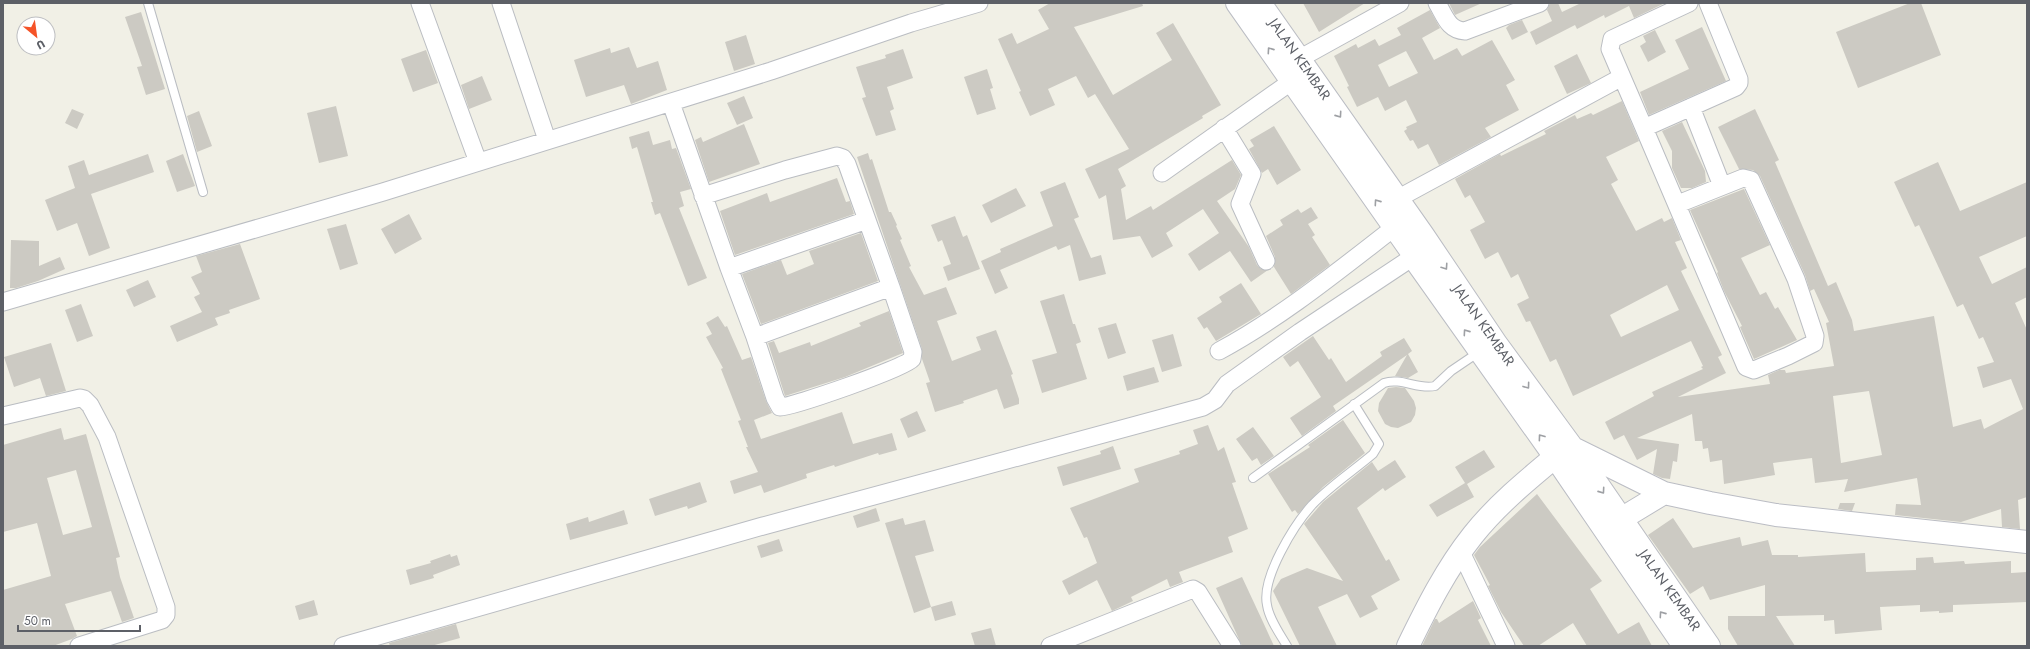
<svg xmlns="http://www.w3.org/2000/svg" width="2030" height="649" font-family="Jost,sans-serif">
	<rect width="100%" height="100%" fill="#f1f0e6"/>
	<path fill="#cccac3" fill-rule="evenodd" d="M1050 3H1142L1143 6 1074 27 1113 95 1172 60 1156 33 1173 23 1221 105 1202 116 1203 118 1118 169 1126 186 1121 189 1126 220 1151 206 1153 210 1232 160 1241 175 1235 189 1217 201 1249 247 1257 265 1261 269 1268 270 1251 282 1230 251 1199 271 1188 254 1219 233 1203 209 1166 233 1173 246 1152 258 1140 236 1113 240 1106 195 1099 199 1085 169 1129 149 1095 94 1088 98 1076 76 1048 89 1055 105 1030 116 1019 92 1021 91 998 39 1012 33 1017 44 1049 29 1038 10Z
		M1303 3H1365L1319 32Z
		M1449 3H1482L1455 15Z
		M1550 3H1558L1562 12 1581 3H1665L1634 18 1629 6 1605 18 1604 15 1577 29 1575 25 1536 45 1530 32 1552 21 1547 10Z
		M1910 3H1921L1941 55 1858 88 1836 32Z
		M1430 10 1440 28 1422 38 1434 60 1457 48 1462 56 1492 40 1515 80 1506 85 1519 110 1485 128 1491 137 1439 165 1428 144 1418 149 1413 140 1410 141 1404 131 1407 129 1406 127 1417 122 1406 100 1385 111 1378 97 1357 107 1347 87 1349 86 1334 56 1356 44 1358 48 1375 39 1379 46 1401 35 1397 28ZM1406 51 1418 73 1389 87 1378 65Z
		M141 12 165 89 146 95 137 67 142 66 125 17Z
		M1522 20 1528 32 1512 40 1506 28 1509 25Z
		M1702 27 1726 81 1649 115 1640 92 1689 69 1675 40Z
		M1655 30 1666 52 1648 62 1640 46 1646 42 1643 36Z
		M746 35 755 64 734 71 725 42Z
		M629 47 637 68 658 61 667 90 631 104 624 85 586 97 574 60 610 48 611 53Z
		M903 49 913 78 887 87 894 109 890 111 896 130 876 136 862 98 866 97 856 67 886 58 885 55Z
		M426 50 438 83 413 92 401 59Z
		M1577 54 1591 83 1567 94 1554 66Z
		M987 69 993 88 990 89 996 109 977 115 964 77Z
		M482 76 492 100 469 109 461 85Z
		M744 96 753 118 737 125 727 103Z
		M1622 101 1639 141 1606 157 1618 180 1611 184 1636 231 1662 218 1664 222 1672 218 1681 240 1675 242 1687 268 1681 271 1722 355 1718 357 1726 373 1678 397 1770 384 1768 375 1779 370H1785L1786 373 1834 366 1826 323 1829 322 1814 289 1810 291 1805 275 1760 176 1753 170 1739 169 1718 127 1755 109 1779 160 1775 162 1828 286 1836 282 1852 320 1854 331 1934 316 1953 427 1981 419 1984 429 2023 409 2011 379 1983 388 1977 367 1994 362 1983 337 1979 339 1963 304 1957 307 1919 225 1915 227 1894 182 1938 162 1960 211 2027 182V236L1979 257 1992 284 2027 267V297L2015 303 2027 330V497L2018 500 2020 529 2002 527 2001 509 1961 522 1895 515 1896 504 1921 505 1917 478 1844 492 1848 479 1815 483 1812 458 1773 463 1775 475 1724 484 1722 460 1710 462 1708 448 1703 449 1702 441H1695L1692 414 1637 438 1679 444 1677 462 1673 461 1670 479 1662 478 1653 474 1657 449 1637 460 1624 435 1614 440 1605 422 1654 396 1652 392 1703 369 1701 367 1703 366 1691 341 1573 396 1556 359 1550 362 1530 321 1526 322 1517 304 1529 298 1518 274 1511 278 1498 252 1485 259 1470 230 1485 222 1470 195 1465 198 1455 179 1500 154 1501 156 1546 134 1544 131 1575 115 1577 119 1591 113 1593 115ZM1667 285 1679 310 1621 337 1610 315ZM1869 391 1882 455 1841 463 1833 396Z
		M336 106 348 156 319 163 307 113Z
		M72 109 84 114 77 129 65 123Z
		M199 111 212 146 197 152 187 116Z
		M1682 122 1705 171 1706 182 1692 188H1681L1672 168V151L1662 131Z
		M744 124 760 164 709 182 695 140 701 137 703 142Z
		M1274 126 1301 170 1277 185 1268 169 1262 173 1249 149 1254 146 1250 140Z
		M649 131 653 145 670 140 672 149 676 148 691 189 680 192 684 206 679 208 707 278 688 286 660 213 655 215 651 202H653L637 147 632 149 629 137Z
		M868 153 870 160 872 159 889 212H891L897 225 896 226 902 239 900 240 911 266 909 267 924 295 946 287 957 314 937 321 952 361 981 350 976 337 996 330 1013 374 1011 375 1019 399V404L1004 409 997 389 963 401 964 403 935 412 926 383 930 382 922 359V349L857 157Z
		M148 154 154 172 91 194 110 248 89 256 77 223 57 231 45 200 75 188 68 166 84 160 89 175Z
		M183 154 195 186 177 192 166 161Z
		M837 178 846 202 850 201 854 214 735 255 720 211 767 193 770 202Z
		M1065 182 1079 217 1074 219 1091 258 1101 255 1106 274 1079 281 1070 245 1058 250 1056 246 1000 270 1008 288 995 294 981 261 1001 252 1000 249 1053 226 1040 192Z
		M1016 188 1026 206 991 223 982 205Z
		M1744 189 1770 245 1741 258 1760 295 1766 292 1775 309 1778 307 1797 340 1754 359 1740 327 1742 326 1724 291 1717 273 1718 272 1690 210Z
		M1311 207 1318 218 1308 224 1315 235 1312 237 1330 265 1291 294 1274 267 1275 257 1266 236 1283 225 1280 220 1298 209 1301 213Z
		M409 214 422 239 395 254 381 229Z
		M955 216 963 237 967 235 980 269 948 281 943 267 951 264 942 240 938 242 931 225Z
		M346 224 358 264 340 270 327 229Z
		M861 233 878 281 761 324 742 274 781 260 787 275 814 264 809 251Z
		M11 240 39 241V266L60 257 65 269 38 281 16 288H10Z
		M240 244 260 299 229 310 230 313 215 318 218 325 177 342 170 326 202 312 194 297 200 294 191 277 202 272 196 256Z
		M148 280 156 297 134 307 126 290Z
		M1241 283 1261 314 1216 341 1207 327 1204 329 1197 318 1222 302 1219 297Z
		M1064 294 1073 324H1075L1081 342 1076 344 1087 379 1042 393 1032 360 1057 353 1040 301Z
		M81 304 93 336 77 342 65 310Z
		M889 311 903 353 845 377 785 396 768 343 774 341 779 353 810 342 811 346 861 326 859 323Z
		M718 316 725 327 727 326 742 360 751 357 766 401 772 413 754 420 761 439 842 412 853 444 892 433 897 450 879 455 878 453 835 467 834 465 806 474 807 478 764 493 761 485 734 494 730 481 758 472 746 447H748L738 421 741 420 721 369 723 368 706 337 712 334 706 323Z
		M1116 323 1126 353 1108 359 1098 328Z
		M1173 334 1182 366 1162 372 1152 340Z
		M1313 336 1329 360 1331 358 1346 382 1382 356 1380 352 1404 338 1412 351 1408 354 1418 372 1408 378 1395 376 1407 355 1333 406 1336 411 1302 436 1290 418 1321 397 1298 361 1290 367 1283 357Z
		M51 343 66 391 46 396 40 378 14 387 4 357Z
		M1154 367 1159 382 1127 391 1123 376Z
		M1396 387 1405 388 1414 401 1416 408 1415 415 1411 422 1398 428 1391 427 1385 424 1378 411 1379 403 1388 388Z
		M917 411 926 431 908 438 900 419Z
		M1343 420 1365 453 1323 487 1298 514 1295 510 1292 512 1268 474 1310 447 1308 445Z
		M1208 425 1218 451 1224 447 1236 482 1232 483 1248 529 1228 537 1233 552 1179 572 1183 582 1170 587 1167 579 1131 597 1133 601 1112 611 1097 580 1069 595 1062 581 1097 563 1087 537 1084 538 1070 508 1139 482 1134 469 1180 454 1179 451 1198 444 1193 430Z
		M1253 427 1274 456 1261 465 1257 458 1252 461 1236 439Z
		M61 428 64 440 86 434 120 557 116 558 120 577 134 618 122 622 111 591 65 604 77 636 72 639 53 646H3V590L51 576 37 523 3 532V445ZM76 470 92 527 63 535 47 478Z
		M1113 446 1121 469 1063 486 1057 467 1101 454 1100 451Z
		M1484 450 1495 467 1467 484 1474 497 1437 517 1429 505 1465 483 1455 467Z
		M1395 460 1406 477 1385 491 1383 488 1357 508 1386 561 1389 559 1400 580 1371 596 1378 609 1360 618 1347 594 1318 607 1337 646H1300L1273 591 1281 579 1307 568 1343 581 1304 524 1323 502 1372 462 1378 471Z
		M700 482 707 502 688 509 687 506 655 516 649 499Z
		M1537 494 1602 581 1590 589 1618 634 1639 622 1652 646H1587L1573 623 1538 646H1524L1501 612 1488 586 1490 585 1474 555 1480 547Z
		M1840 503H1855L1852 511 1838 509Z
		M876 508 880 521 857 528 853 516Z
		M624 510 628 524 570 540 566 524 588 517 589 522Z
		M903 518 905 525 925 520 934 551 915 556 931 607 914 613 885 523Z
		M1673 518 1693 548 1740 537 1742 546 1768 540 1772 555H1798V557L1865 553 1866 572 1916 570V558L1933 557 1934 563 1964 561 1965 564 2011 561V573L2027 572V602L1953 605V612L1939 613V611L1920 612V605L1880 607 1882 630 1835 634 1834 620 1824 621V615L1776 616 1795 646H1738L1728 629V616H1765V585L1710 600 1703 586 1690 594 1648 535Z
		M779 539 783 551 761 558 757 546Z
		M450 554 451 557 457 555 460 565 433 575 434 578 410 585 406 570 431 563 430 561Z
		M1242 577 1263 622 1274 646H1242L1216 588Z
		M314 600 318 615 299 620 295 606Z
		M952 601 956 615 935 621 931 607Z
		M1473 601 1481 618 1478 620 1491 646H1422L1435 619H1437L1439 623Z
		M456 624 460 638 431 646H390L389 643Z
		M991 628 996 646H975L971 633Z"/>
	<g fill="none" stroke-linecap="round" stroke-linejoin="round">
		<defs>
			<path id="lane" d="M148 3 203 192
				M1253 478 1384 383C1401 377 1418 390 1435 386L1451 371 1479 352
				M1287 646C1280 634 1269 619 1267 605 1261 578 1294 525 1312 505 1330 486 1353 471 1373 454L1379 444 1354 404"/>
			<path id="street" d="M420 3 478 162
				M501 3 547 140
				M1437 3C1445 16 1448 30 1465 31L1540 3
				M1288 65 1400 3
				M1622 77 1644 128 1736 87 1739 83V79L1708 3
				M671 103 729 268 867 220 847 164 843 158 837 156 785 170 703 196
				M1691 107 1722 186
				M1224 128 1252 174 1240 204 1266 261
				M1644 128 1746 367 1754 370 1788 356 1814 343 1815 336 1796 279 1751 180 1743 178 1678 204
				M1162 173 1302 74
				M1397 199 1622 77 1610 49 1612 39 1689 3
				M729 268 755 337 891 287 867 220
				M3 302 383 192 771 71 911 23 979 3
				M755 337 775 398 780 407C792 407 905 368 912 359L913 352 891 287
				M1219 351C1282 317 1338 271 1395 227
				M3 416 80 398 84 399 90 405 107 437 166 607V615L162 620 79 646
				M1461 552 1506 646
				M343 646 763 526 1203 407 1215 400 1227 384 1300 332 1413 257
				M1050 646 1193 589 1198 592 1232 646"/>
			<path id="secondary" d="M1237 3 1411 251 1413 257 1555 457 1684 646
				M1260 3 1423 235 1495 342 1572 447 1709 646
				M1573 448 1664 493 1710 503 1776 515 2027 542
				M1621 519 1664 493
				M1408 646C1427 607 1446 569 1473 535 1496 506 1526 481 1555 457"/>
		</defs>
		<use href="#lane" stroke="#babdc2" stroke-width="10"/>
		<use href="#street" stroke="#babdc2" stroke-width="19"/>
		<use href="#secondary" stroke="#bbbdc4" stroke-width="24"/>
		<use href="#lane" stroke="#fff" stroke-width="8"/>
		<use href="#street" stroke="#fff" stroke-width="17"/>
		<use href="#secondary" stroke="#fff" stroke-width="22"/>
	</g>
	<defs><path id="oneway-chevron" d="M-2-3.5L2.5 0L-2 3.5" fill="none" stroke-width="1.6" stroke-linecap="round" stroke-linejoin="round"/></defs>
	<g stroke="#9ea0a4">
		<use href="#oneway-chevron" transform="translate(1270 50) rotate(-125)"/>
		<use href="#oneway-chevron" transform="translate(1339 115) rotate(55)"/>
		<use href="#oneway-chevron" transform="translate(1377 202) rotate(-125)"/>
		<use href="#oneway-chevron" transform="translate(1445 267) rotate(56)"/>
		<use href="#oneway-chevron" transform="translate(1466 332) rotate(-125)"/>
		<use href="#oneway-chevron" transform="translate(1527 386) rotate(54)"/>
		<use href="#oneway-chevron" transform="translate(1541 437) rotate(-126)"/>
		<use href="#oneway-chevron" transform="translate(1602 491) rotate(55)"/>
		<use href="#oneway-chevron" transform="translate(1662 614) rotate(-125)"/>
	</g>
	<g text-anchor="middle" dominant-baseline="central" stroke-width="3" stroke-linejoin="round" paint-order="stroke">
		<g font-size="14" fill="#5d6067" stroke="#fff">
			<text transform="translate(1300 59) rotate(55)">JALAN KEMBAR</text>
			<text transform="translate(1484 325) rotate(55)">JALAN KEMBAR</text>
			<text transform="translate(1670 590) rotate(55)">JALAN KEMBAR</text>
		</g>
	</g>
	<rect width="2030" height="649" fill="none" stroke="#5d6067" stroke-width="8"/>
	<g transform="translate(36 36) rotate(151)"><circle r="19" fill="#ffffff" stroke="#bebfc2"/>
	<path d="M0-3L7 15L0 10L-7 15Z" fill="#f55328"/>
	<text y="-6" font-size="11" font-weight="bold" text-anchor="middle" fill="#5d6067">U</text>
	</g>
	<path d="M18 625v6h122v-6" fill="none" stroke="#5d6067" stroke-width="2"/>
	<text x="24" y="625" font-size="12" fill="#5d6067" stroke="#ffffff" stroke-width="3" paint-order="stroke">50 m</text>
</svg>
